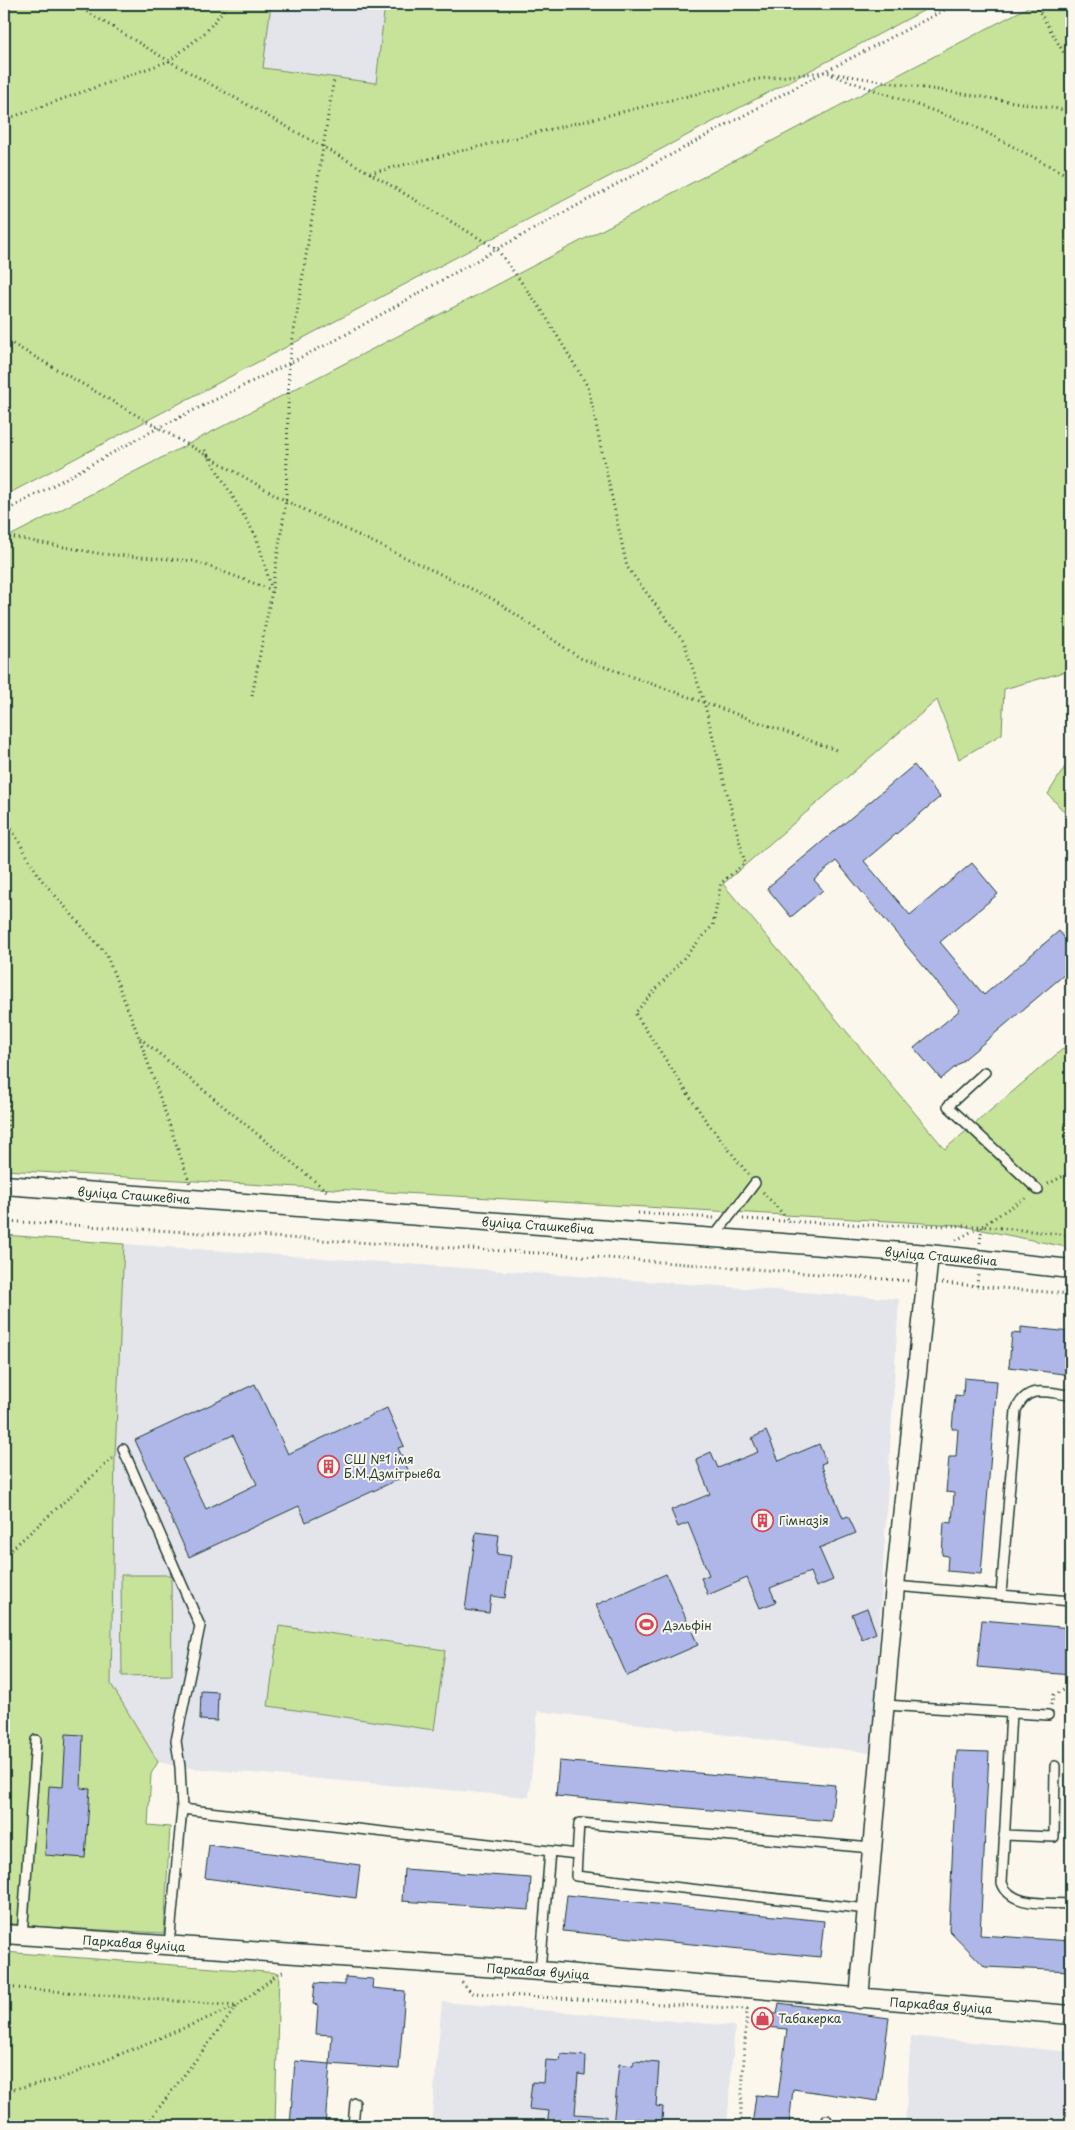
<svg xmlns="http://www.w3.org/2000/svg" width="1075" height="2130" font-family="'Playpen Sans',sans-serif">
	<rect width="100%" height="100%" fill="#fbf7ec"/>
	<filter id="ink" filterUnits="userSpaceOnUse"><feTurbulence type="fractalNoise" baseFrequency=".02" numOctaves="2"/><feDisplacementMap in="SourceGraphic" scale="10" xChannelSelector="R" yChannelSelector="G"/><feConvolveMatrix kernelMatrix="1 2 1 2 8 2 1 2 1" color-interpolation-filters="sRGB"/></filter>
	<g filter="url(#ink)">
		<path fill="#e4e4eb" d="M271 4H385L376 83 262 68Z
			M124 1244 899 1299 872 1753 538 1711 529 1797 180 1767 158 1762 111 1684 115 1455Z
			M442 2002 735 2026 727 2126H431Z
			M911 2036 1071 2052V2126H905Z"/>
		<path fill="#c7e299" stroke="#739066" d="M4 4H271L263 68 376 83 385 4H936L4 496Z
			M1034 4H1071V670L1004 689 1002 734 959 759 937 700 723 884 945 1149 1071 1042V1248L958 1225 4 1170V539L485 291Z
			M1071 757V812L1068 816 1048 794Z
			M4 1235 124 1244 115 1455 111 1684 158 1762 151 1774 148 1825 170 1827 164 1933 43 1927 4 1923Z
			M121 1575H171L172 1675 122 1676Z
			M279 1626 445 1650 434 1730 268 1706Z
			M4 1952 279 1973 275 2126H4Z"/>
		<path fill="#afb7e8" stroke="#1f3d34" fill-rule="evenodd" d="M914 765 940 797 864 861 910 915 972 863 998 894 940 942 984 995 1059 931 1071 946V969L941 1079 914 1048 960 1010 836 861 814 880 823 890 791 917 767 888Z
			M1021 1327 1071 1332V1375L1009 1367 1012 1333 1021 1334Z
			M964 1378 997 1381 981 1574 947 1571 948 1556 942 1555 944 1522 952 1523 954 1493 946 1492 949 1457H956L958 1429H952L955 1395 963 1396Z
			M255 1384 288 1454 387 1408 404 1446 398 1448 410 1474 306 1522 299 1506 189 1557 135 1440ZM233 1435 257 1484 206 1509 182 1459Z
			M766 1431 779 1461 819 1444 826 1462 821 1464 843 1518 848 1516 856 1533 819 1548 833 1580 816 1587 810 1572 770 1588 776 1602 760 1608 747 1578 708 1595 701 1578 709 1575 688 1523 678 1527 671 1510 710 1494 696 1459 711 1452 718 1468 758 1452 752 1438Z
			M476 1532 499 1535 497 1554 511 1556 505 1598 491 1596 489 1613 465 1610Z
			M666 1574 698 1645 627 1676 596 1605Z
			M867 1608 876 1633 862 1639 852 1614Z
			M982 1620 1071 1628V1675L977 1667Z
			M201 1691 218 1692 217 1721 200 1720Z
			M66 1734 83 1735 81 1788 90 1789 85 1858 45 1855 49 1786 63 1787Z
			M957 1751 989 1752 980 1935 1071 1941V1971L985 1967 949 1930Z
			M559 1761 835 1785 831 1821 556 1796Z
			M209 1845 360 1865 356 1898 205 1878Z
			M404 1869 531 1878 529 1910 402 1901Z
			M567 1895 824 1921 820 1957 563 1931Z
			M345 1977 373 1979 372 1988 405 1991 399 2069 330 2064 332 2035 316 2034 318 2005 313 2004 315 1983 345 1985Z
			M779 2003 889 2018 878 2101 793 2089 789 2126H752L756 2095 778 2097 787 2029 754 2026 755 2011 777 2014Z
			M561 2054 586 2056 585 2075 578 2074 575 2114 606 2116V2126H547L549 2111 529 2109 532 2082 544 2083 546 2060 560 2061Z
			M295 2061 330 2064 325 2126H290Z
			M634 2061 659 2063 656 2106 663 2107 662 2121 637 2119 636 2126H613L619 2064 633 2066Z"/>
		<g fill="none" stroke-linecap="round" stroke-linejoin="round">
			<defs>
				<path id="lane" d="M985 1072 948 1106 1038 1190
					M713 1238 755 1183
					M123 1449 200 1626 176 1741 180 1767 182 1809 169 1945
					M895 1586 1071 1601
					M1001 1595 1016 1410C1028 1383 1046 1393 1071 1395
					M885 1705 1048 1715
					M1011 1712 1002 1883C1011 1908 1048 1902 1071 1904
					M182 1809 577 1854
					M1004 1835 1054 1837 1055 1766
					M867 1909 576 1876 579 1823 872 1848
					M22 1936 36 1740
					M540 1971 550 1851
					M353 2126 355 2103
					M827 2126V2120"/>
				<path id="street" d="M4 1185 929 1254 1071 1269
					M4 1934 540 1971 1071 2015
					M859 1999 895 1586 929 1254"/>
			</defs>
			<use href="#lane" stroke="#1f3d34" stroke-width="12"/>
			<use href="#street" stroke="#1f3d34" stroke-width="21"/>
			<path stroke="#1f3d34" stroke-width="3" stroke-dasharray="1 4" stroke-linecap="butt" d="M74 4 169 61 370 173 497 249 543 312 588 387 627 567 684 642 704 702 745 863 721 883 713 925 635 1013 704 1118 748 1174
				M1035 4 1071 65
				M832 75 968 123 1071 177
				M4 120 169 61 206 32 228 4
				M370 173 758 79 824 72 1071 111
				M4 339 286 501 493 599 580 658 839 751
				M205 450 257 538 271 587
				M4 512 158 428 336 340 497 249 824 72 956 4
				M4 536 102 554 194 561 272 590
				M252 696 272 590 286 501 289 363 334 78
				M4 816 40 878 106 954 139 1037 190 1184
				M4 837 9 823
				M140 1038 328 1192
				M4 1092 9 1097 7 1150
				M1048 1184 1071 1172
				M763 1192 790 1222
				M638 1213 714 1218
				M743 1219 868 1225 982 1226
				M4 1221 555 1254 911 1281
				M956 1240 982 1226 1028 1196
				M980 1243 982 1226 1071 1235
				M942 1283 1071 1294
				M977 1286 978 1274
				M4 1556 115 1456
				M1051 1705 1054 1695 1071 1686
				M462 1982 472 1993 747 2009 740 2126
				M4 1987 237 2006 145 2126
				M4 2091 60 2079 237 2006 279 1973 286 1971"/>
			<use href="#lane" stroke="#fbf7ec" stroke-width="9"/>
			<use href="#street" stroke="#fbf7ec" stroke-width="18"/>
		</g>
	</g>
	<defs>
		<symbol id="building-ring" viewBox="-11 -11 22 22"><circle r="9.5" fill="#fbf7ec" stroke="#d1495b" stroke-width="1.5"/><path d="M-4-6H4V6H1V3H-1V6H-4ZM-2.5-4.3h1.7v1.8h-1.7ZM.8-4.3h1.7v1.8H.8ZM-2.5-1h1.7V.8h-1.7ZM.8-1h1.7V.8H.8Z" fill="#d1495b"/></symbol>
		<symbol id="stadium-ring" viewBox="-11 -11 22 22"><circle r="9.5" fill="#fbf7ec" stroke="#d1495b" stroke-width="1.5"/><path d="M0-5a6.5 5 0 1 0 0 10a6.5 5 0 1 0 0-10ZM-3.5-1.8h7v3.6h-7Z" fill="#d1495b"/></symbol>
		<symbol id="shop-ring" viewBox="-11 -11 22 22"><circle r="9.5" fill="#fbf7ec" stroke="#d1495b" stroke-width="1.5"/><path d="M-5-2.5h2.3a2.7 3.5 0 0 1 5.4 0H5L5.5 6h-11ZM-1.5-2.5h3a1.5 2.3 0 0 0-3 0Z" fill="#d1495b"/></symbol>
	</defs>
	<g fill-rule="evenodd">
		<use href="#building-ring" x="316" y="1454" width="25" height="25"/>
		<use href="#building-ring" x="750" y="1508" width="25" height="25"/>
		<use href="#stadium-ring" x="634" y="1612" width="25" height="25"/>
		<use href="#shop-ring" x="750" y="2006" width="25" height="25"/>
	</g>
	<g text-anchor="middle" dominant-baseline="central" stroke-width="4" stroke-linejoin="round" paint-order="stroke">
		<g font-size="12" fill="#1f3d34" stroke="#fbf7ec">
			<text transform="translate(134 1195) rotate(4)">вуліца Сташкевіча</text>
			<text transform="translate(538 1225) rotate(4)">вуліца Сташкевіча</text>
			<text transform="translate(941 1256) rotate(5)">вуліца Сташкевіча</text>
			<text transform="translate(134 1943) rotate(4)">Паркавая вуліца</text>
			<text transform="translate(538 1971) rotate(4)">Паркавая вуліца</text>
			<text transform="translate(941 2005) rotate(4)">Паркавая вуліца</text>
		</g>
		<g font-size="12" fill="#1f3d34" stroke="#fbf7ec" text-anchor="start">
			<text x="344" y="1459">СШ №1 імя<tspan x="344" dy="14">Б.М.Дзмітрыева</tspan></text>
			<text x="779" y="1520">Гімназія</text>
			<text x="663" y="1625">Дэльфін</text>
			<text x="778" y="2018">Табакерка</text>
		</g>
	</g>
	<rect width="1075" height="2130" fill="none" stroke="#fbf7ec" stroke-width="20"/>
	<rect x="10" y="10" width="1055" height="2110" fill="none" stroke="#1f3d34" stroke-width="2" filter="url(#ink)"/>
</svg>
